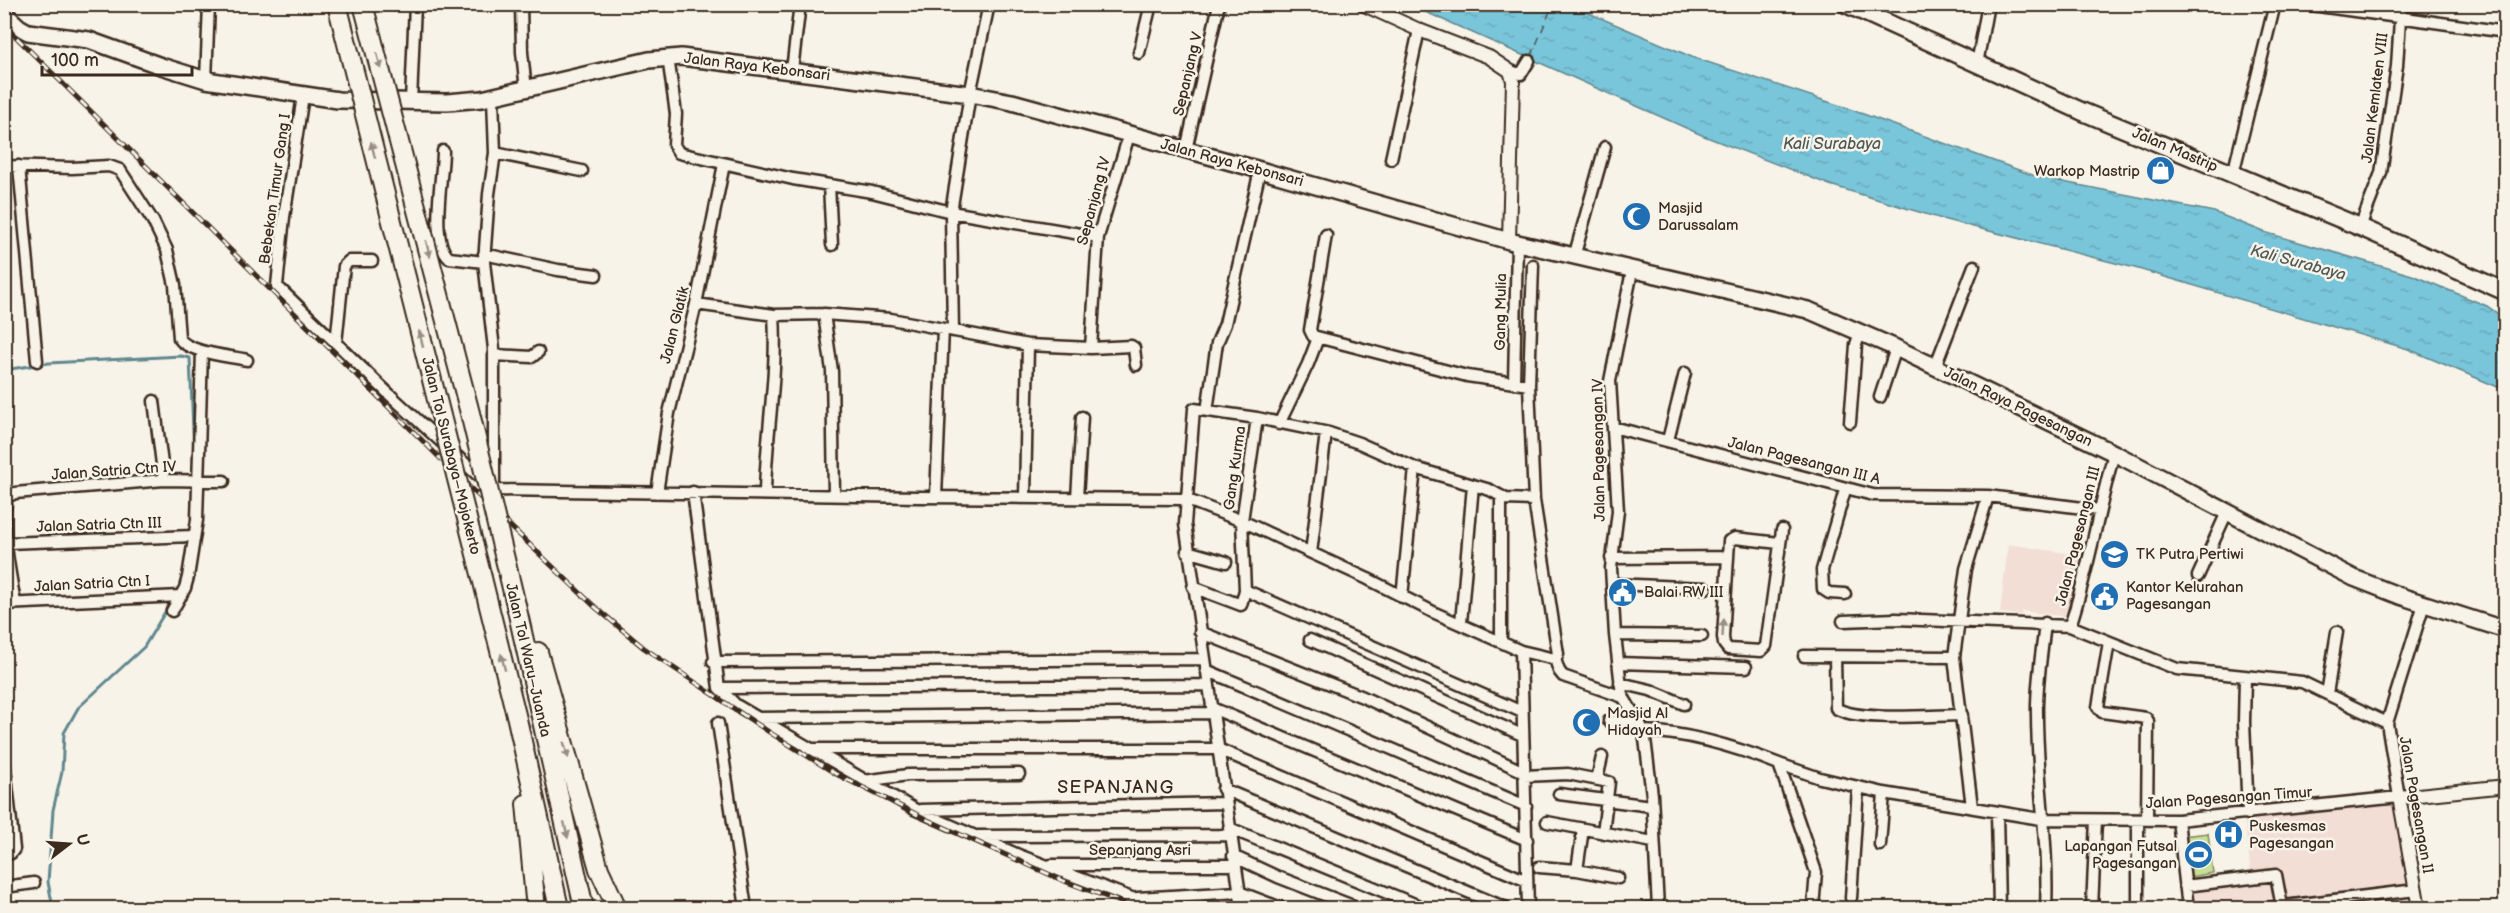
<svg xmlns="http://www.w3.org/2000/svg" width="2510" height="913" font-family="'Balsamiq Sans',sans-serif">
	<defs>
		<pattern id="water-ripples" width="26" height="14" patternUnits="userSpaceOnUse" patternTransform="scale(1.5)"><rect width="26" height="14" fill="#79c5d9"/><path d="M2 4q2-2 4 0t4 0M15 11q2-2 4 0t4 0" fill="none" stroke="#6aa9ba"/></pattern>
	</defs>
	<rect width="100%" height="100%" fill="#f7f3e8"/>
	<filter id="ink" filterUnits="userSpaceOnUse"><feTurbulence type="fractalNoise" baseFrequency=".0167" numOctaves="2"/><feDisplacementMap in="SourceGraphic" scale="12" xChannelSelector="R" yChannelSelector="G"/><feConvolveMatrix kernelMatrix="1 2 1 2 8 2 1 2 1" color-interpolation-filters="sRGB"/></filter>
	<g filter="url(#ink)">
		<path fill="#f2ded5" d="M2008 544 2085 556 2070 617 2022 611 2021 615 2000 613Z
			M2393 792 2411 892 2282 908H2196L2194 881 2251 874 2243 809Z"/>
		<path fill="#c7df95" stroke="#81845a" stroke-width="1.5" d="M2208 833 2213 873 2189 877 2183 836Z"/>
		<path fill="url(#water-ripples)" stroke="#60878e" stroke-width="1.5" d="M1410 5H1570L1692 57 1841 106 2038 177 2214 212 2264 232 2412 275 2487 306 2505 319V390L2408 349 2135 268 1942 219 1830 185 1704 136Z"/>
		<g fill="none" stroke-linecap="round" stroke-linejoin="round">
			<path stroke="#60878e" stroke-width="3" d="M4 370 49 363 181 356 190 358 194 455
				M179 589 186 560
				M53 908 48 882 53 810 62 772 64 733 78 708 144 647 168 607"/>
			<path stroke="#4e5856" stroke-width="1.5" stroke-dasharray="8 6" stroke-linecap="butt" d="M1531 57 1553 4"/>
			<defs>
				<path id="minor" d="M521 4 522 52 526 90
					M2304 4 2506 32
					M1139 53 1151 4
					M668 57 676 114 674 145 679 153 793 179 872 192 951 212 1098 237
					M1977 64 1988 4
					M792 70 800 4
					M1510 71 1521 74 1529 61
					M206 80 209 4
					M303 96 284 217 277 286 389 394 494 490 919 497 1185 499 1242 521 1368 579 1435 613 1521 651 1555 659
					M493 98 495 153 489 194 484 262 494 349V489
					M411 102 415 4
					M1186 150 1219 4
					M443 151C443 178 429 240 449 258L484 262
					M495 153 582 171
					M1391 159 1419 30
					M4 166 72 168 109 166 120 170 153 221 167 250 175 285 179 338C188 353 230 356 247 360
					M19 166 37 361
					M2233 174 2275 4
					M829 185 832 245
					M2360 227 2381 173 2397 66 2401 4
					M1326 235 1310 330 1313 336 1467 376 1529 385
					M484 254 558 270 596 275
					M1574 257 1605 147
					M1533 265 1529 385 1534 500 1558 654 1555 659 1559 671 1563 676 1623 697
					M1632 271 1610 381 1618 511 1611 568 1615 635 1622 695 1644 731C1691 733 1736 747 1779 764L1816 872 1813 908
					M696 304 774 315 824 314 891 319 1028 345 1091 348 1131 346 1134 348 1136 365
					M824 314 832 371 834 495
					M953 331 951 212 970 94 989 4
					M336 343 344 266 349 261H372
					M1091 348 1098 237 1129 135
					M494 355 532 357 538 352
					M1935 367 1974 266
					M1514 383 1517 243
					M1880 397 1896 348
					M154 401 164 480
					M1207 411 1217 343 1225 324 1260 170
					M1850 422 1856 345 1860 332
					M1279 424 1308 364 1318 338
					M1613 427 1873 495 1988 496 2099 510
					M1668 440 1685 373
					M693 492 719 688 736 705 916 810 1021 856 1158 908
					M657 493 669 413 696 304 724 164
					M765 493C766 434 778 374 774 315
					M1501 496V642
					M936 497 943 329
					M1025 498 1028 345
					M1077 498 1082 417
					M7 543 193 536
					M1779 543 1735 538 1729 541 1723 637 1724 644 1728 649 1761 651 1766 646 1782 530
					M1187 551 1226 562
					M1311 553 1326 433
					M1611 558 1728 557
					M2198 576 2227 512
					M1613 584 1706 588
					M1193 587 1241 605 1245 590 1242 521 1257 418
					M1245 590 1522 712
					M1845 594 1829 593 1823 589 1822 570 1845 490
					M1402 597 1415 468
					M15 603C10 572 0 528 7 497L15 493 164 480 224 481
					M4 604 181 596
					M172 611 185 588 188 577 197 520 202 351
					M1843 621 1896 619 2070 626 2177 669 2302 682 2387 723
					M1461 623 1473 485
					M2045 623C2042 653 2036 685 2037 715 2037 780 2049 844 2046 908
					M2070 626C2089 569 2098 511 2114 453
					M1200 632 1363 697 1524 772
					M1615 635 1702 636
					M1310 640 1522 735
					M2109 642 2098 707 2102 712 2146 718 2148 721 2147 820
					M1521 651 1528 908
					M1804 656 1954 657
					M1835 657 1836 708C1856 722 1934 715 1962 715
					M713 662 1204 659
					M1618 663 1746 667
					M1206 670 1526 806
					M2245 677 2244 722 2248 814
					M1620 683 1650 690 1684 704
					M719 688 1209 685
					M2327 694 2337 632
					M1212 708 1527 840
					M757 718 1213 713
					M1609 721 1640 723
					M718 723 746 908
					M1644 731 1652 795 1658 908
					M808 749H1218L1527 881
					M4 758 14 849 11 853 4 856
					M1779 764 1820 778 1884 793 2041 819 2178 820 2399 797 2387 723 2424 604
					M1524 776 1568 774 1609 782 1603 833
					M1597 779 1602 757
					M864 781 908 775 1019 774
					M1223 789 1506 908
					M1559 794 1651 806
					M1972 807 1954 657 1966 569 1988 496
					M920 810 1225 803
					M1997 812 1999 908
					M2138 820V908
					M2178 820 2188 908
					M1547 822 1653 842
					M1229 828 1424 908
					M978 836 1230 835
					M1880 845 1884 793
					M1233 856 1278 877 1358 908
					M1051 865H1234
					M1539 867 1577 870 1583 829
					M1577 870 1618 878
					M2185 886 2276 875 2282 907
					M4 887 34 883
					M1137 898 1239 892 1281 908
					M1851 898 1858 787
					M1242 908 1185 524 1194 409 1257 418 1329 433 1359 443 1415 468 1490 490 1506 499 1534 500
					M1646 908H1658
					M2092 908 2096 820
					M2268 908 2416 890"/>
				<path id="tertiary" d="M1362 4 1419 30 1489 57 1510 71 1513 81 1509 241
					M2419 908 2399 797 2506 786"/>
				<path id="secondary" d="M4 13 19 27 28 32 89 40 161 66 206 80 338 100 447 102 482 99 649 60 681 57 970 94 1012 102 1260 170 1509 241 1808 310 1896 348 2114 453 2354 578 2400 596 2506 630"/>
				<path id="primary" d="M1846 4 2081 111 2360 227 2506 292"/>
				<path id="motorway" d="M482 578 517 719 559 908
					M516 605 584 908
					M538 652 599 869 617 908
					M526 804 535 899 534 908"/>
			</defs>
			<use href="#minor" stroke="#3b2a1e" stroke-width="15"/>
			<use href="#tertiary" stroke="#3b2a1e" stroke-width="16"/>
			<use href="#secondary" stroke="#3b2a1e" stroke-width="20"/>
			<use href="#primary" stroke="#3b2a1e" stroke-width="21"/>
			<use href="#motorway" stroke="#3b2a1e" stroke-width="22"/>
			<use href="#minor" stroke="#f7f3e8" stroke-width="10"/>
			<use href="#tertiary" stroke="#f7f3e8" stroke-width="12"/>
			<use href="#secondary" stroke="#f7f3e8" stroke-width="15"/>
			<use href="#primary" stroke="#f7f3e8" stroke-width="16"/>
			<use href="#motorway" stroke="#f7f3e8" stroke-width="18"/>
			<defs>
				<path id="rail" d="M4 25 463 481 594 606 644 648 769 732 836 774 928 820 1064 881 1136 908"/>
			</defs>
			<use href="#rail" stroke="#3b2a1e" stroke-width="5"/>
			<use href="#rail" stroke="#f7f3e8" stroke-width="3" stroke-dasharray="9" stroke-linecap="butt"/>
			<defs>
				<path id="motorway-bridge" d="M337 4 482 578
					M363 4 470 413 516 605"/>
			</defs>
			<use href="#motorway-bridge" stroke="#3b2a1e" stroke-width="22" stroke-linecap="butt"/>
			<use href="#motorway-bridge" stroke="#f7f3e8" stroke-width="18"/>
		</g>
		<defs><path id="oneway-solid" d="M-6-.8H1V-3.2L6.5 0L1 3.2V.8H-6Z" transform="scale(1.5)"/></defs>
		<g fill="#998e83">
			<use href="#oneway-solid" transform="translate(379 61) rotate(75)"/>
			<use href="#oneway-solid" transform="translate(373 150) rotate(-104)"/>
			<use href="#oneway-solid" transform="translate(428 249) rotate(76)"/>
			<use href="#oneway-solid" transform="translate(421 339) rotate(-104)"/>
			<use href="#oneway-solid" transform="translate(1723 628) rotate(-87)"/>
			<use href="#oneway-solid" transform="translate(503 662) rotate(-104)"/>
			<use href="#oneway-solid" transform="translate(566 750) rotate(74)"/>
			<use href="#oneway-solid" transform="translate(566 830) rotate(77)"/>
		</g>
	</g>
	<defs>
		<symbol id="shop-disc" viewBox="-11 -11 22 22"><circle r="9.5" fill="#1f6fb2" stroke="#f7f3e8"/><path d="M-5-2.5h2.3a2.7 3.5 0 0 1 5.4 0H5L5.5 6h-11ZM-1.5-2.5h3a1.5 2.3 0 0 0-3 0Z" fill="#fff"/></symbol>
		<symbol id="mosque-disc" viewBox="-11 -11 22 22"><circle r="9.5" fill="#1f6fb2" stroke="#f7f3e8"/><path d="M3.5-4.9A6 6 0 1 0 3.5 4.9A5 5 0 1 1 3.5-4.9Z" fill="#fff"/></symbol>
		<symbol id="school-disc" viewBox="-11 -11 22 22"><circle r="9.5" fill="#1f6fb2" stroke="#f7f3e8"/><path d="M0-5L7-2L0 1L-7-2ZM-4 1L0 2.5L4 1V4Q0 6-4 4Z" fill="#fff"/></symbol>
		<symbol id="civic-disc" viewBox="-11 -11 22 22"><circle r="9.5" fill="#1f6fb2" stroke="#f7f3e8"/><path d="M-.6-6.5H3V-4.5H.6V-3L4-1V1h2V6H-6V1h2V-1L-.6-3ZM-1.2 2.5V6h2.4V2.5Z" fill="#fff"/></symbol>
		<symbol id="hospital-disc" viewBox="-11 -11 22 22"><circle r="9.5" fill="#1f6fb2" stroke="#f7f3e8"/><path d="M-5-5h3v3.5h4V-5h3V5h-3V1.5h-4V5h-3Z" fill="#fff"/></symbol>
		<symbol id="stadium-disc" viewBox="-11 -11 22 22"><circle r="9.5" fill="#1f6fb2" stroke="#f7f3e8"/><path d="M0-5a6.5 5 0 1 0 0 10a6.5 5 0 1 0 0-10ZM-3.5-1.8h7v3.6h-7Z" fill="#fff"/></symbol>
	</defs>
	<g fill-rule="evenodd">
		<use href="#shop-disc" x="2144" y="154" width="33" height="33"/>
		<use href="#mosque-disc" x="1620" y="200" width="33" height="33"/>
		<use href="#school-disc" x="2098" y="538" width="33" height="33"/>
		<use href="#civic-disc" x="1606" y="576" width="33" height="33"/>
		<use href="#civic-disc" x="2088" y="580" width="33" height="33"/>
		<use href="#mosque-disc" x="1570" y="706" width="33" height="33"/>
		<use href="#hospital-disc" x="2212" y="818" width="33" height="33"/>
		<use href="#stadium-disc" x="2182" y="838" width="33" height="33"/>
	</g>
	<g text-anchor="middle" dominant-baseline="central" stroke-width="5" stroke-linejoin="round" paint-order="stroke">
		<g font-size="15" fill="#3b2a1e" stroke="#f7f3e8">
			<text transform="translate(757 67) rotate(7)">Jalan Raya Kebonsari</text>
			<text transform="translate(1188 74) rotate(-77)">Sepanjang V</text>
			<text transform="translate(2375 98) rotate(-83)">Jalan Kemlaten VIII</text>
			<text transform="translate(2175 150) rotate(23)">Jalan Mastrip</text>
			<text transform="translate(1232 163) rotate(15)">Jalan Raya Kebonsari</text>
			<text transform="translate(275 189) rotate(-82)">Bebekan Timur Gang I</text>
			<text transform="translate(1094 201) rotate(-75)">Sepanjang IV</text>
			<text transform="translate(1501 312) rotate(-89)">Gang Mulia</text>
			<text transform="translate(675 325) rotate(-76)">Jalan Glatik</text>
			<text transform="translate(2018 407) rotate(26)">Jalan Raya Pagesangan</text>
			<text transform="translate(1599 450) rotate(-91)">Jalan Pagesangan IV</text>
			<text transform="translate(451 456) rotate(76)">Jalan Tol Surabaya–Mojokerto</text>
			<text transform="translate(1804 461) rotate(14)">Jalan Pagesangan III A</text>
			<text transform="translate(1235 468) rotate(-82)">Gang Kurma</text>
			<text transform="translate(114 471) rotate(-4)">Jalan Satria Ctn IV</text>
			<text transform="translate(99 525) rotate(-2)">Jalan Satria Ctn III</text>
			<text transform="translate(2078 536) rotate(-76)">Jalan Pagesangan III</text>
			<text transform="translate(92 584) rotate(-3)">Jalan Satria Ctn I</text>
			<text transform="translate(528 660) rotate(77)">Jalan Tol Waru–Juanda</text>
			<text transform="translate(2229 798) rotate(-4)">Jalan Pagesangan Timur</text>
			<text transform="translate(2416 805) rotate(80)">Jalan Pagesangan II</text>
			<text x="1140" y="850">Sepanjang Asri</text>
		</g>
		<g font-size="15" fill="#3b2a1e" stroke="#f7f3e8" text-anchor="start">
			<text x="2140" y="171" text-anchor="end">Warkop Mastrip</text>
			<text x="1658" y="208">Masjid<tspan x="1658" dy="17">Darussalam</tspan></text>
			<text x="2136" y="554">TK Putra Pertiwi</text>
			<text x="2126" y="587">Kantor Kelurahan<tspan x="2126" dy="17">Pagesangan</tspan></text>
			<text x="1644" y="592">Balai RW III</text>
			<text x="1607" y="713">Masjid Al<tspan x="1607" dy="17">Hidayah</tspan></text>
			<text x="2249" y="826">Puskesmas<tspan x="2249" dy="17">Pagesangan</tspan></text>
			<text x="2177" y="846" text-anchor="end">Lapangan Futsal<tspan x="2177" dy="17">Pagesangan</tspan></text>
		</g>
		<g font-size="16" font-style="italic" fill="#4e5856" stroke="#f7f3e8">
			<text x="1832" y="144">Kali Surabaya</text>
			<text transform="translate(2298 263) rotate(15)">Kali Surabaya</text>
		</g>
		<g font-size="18" letter-spacing="1.5" fill="#3b2a1e" stroke="#f7f3e8">
			<text x="1116" y="787">SEPANJANG</text>
		</g>
	</g>
	<rect width="2510" height="913" fill="none" stroke="#f7f3e8" stroke-width="24"/>
	<rect x="12" y="12" width="2486" height="889" fill="none" stroke="#3b2a1e" stroke-width="2" filter="url(#ink)"/>
	<g transform="translate(69 844) rotate(73)" stroke="#f7f3e8" stroke-width="4.5" paint-order="stroke">
	<path d="M0-4.5L10 22L0 15L-10 22Z" fill="#3b2a1e"/>
	<text y="-9" font-size="16" font-weight="bold" text-anchor="middle" fill="#3b2a1e">U</text>
	</g>
	<path d="M42 66v9h150v-9" fill="none" stroke="#3b2a1e" stroke-width="3"/>
	<text x="51" y="66" font-size="18" fill="#3b2a1e" stroke="#f7f3e8" stroke-width="4.5" paint-order="stroke">100 m</text>
</svg>
